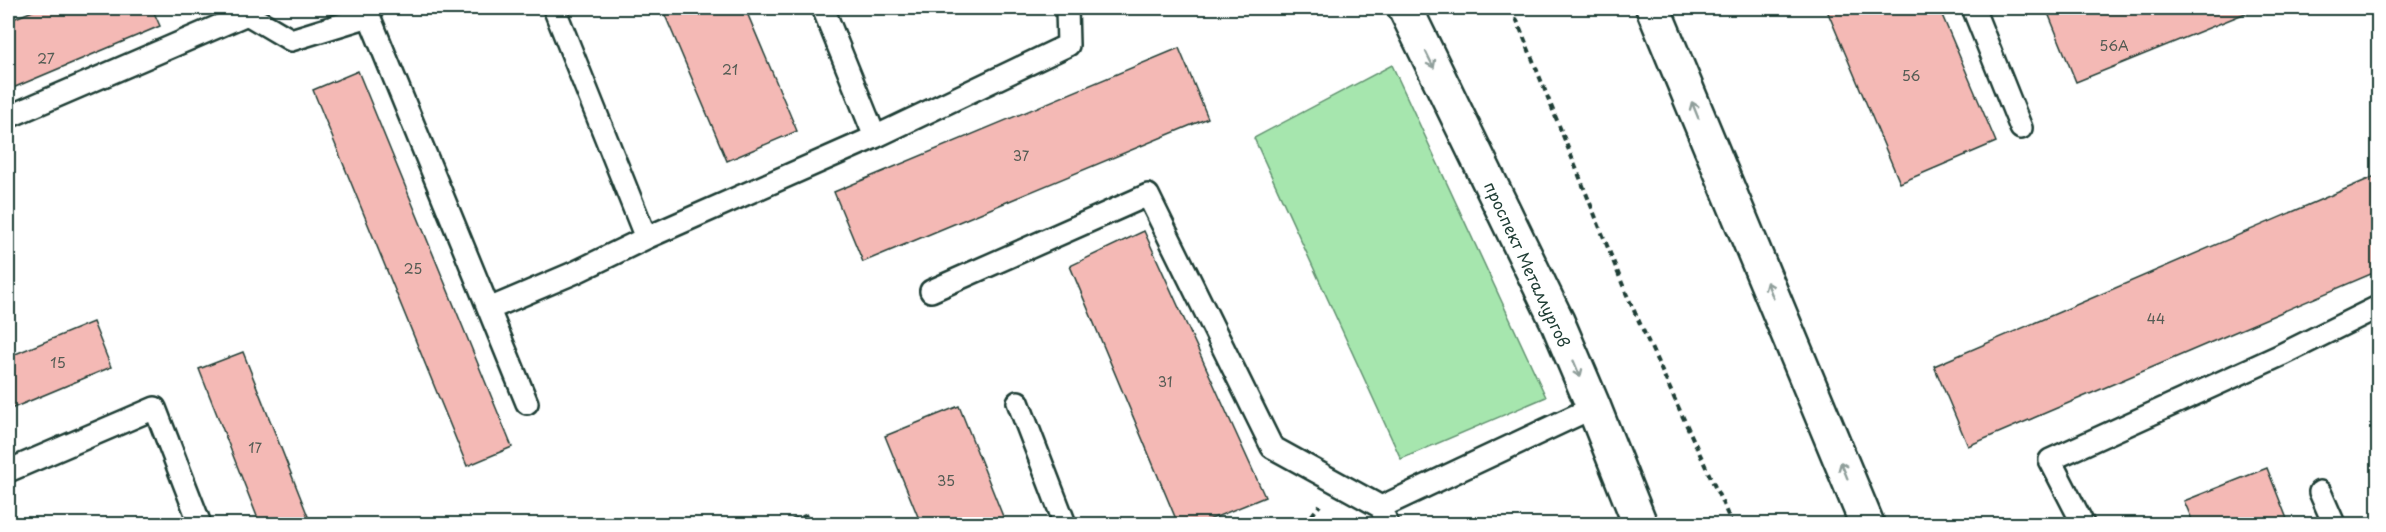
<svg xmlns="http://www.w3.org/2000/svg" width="2386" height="532" font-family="'Playpen Sans',sans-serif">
	<rect width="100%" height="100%" fill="#fff"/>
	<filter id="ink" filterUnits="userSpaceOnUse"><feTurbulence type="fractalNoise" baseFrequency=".0167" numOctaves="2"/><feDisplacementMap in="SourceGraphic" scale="12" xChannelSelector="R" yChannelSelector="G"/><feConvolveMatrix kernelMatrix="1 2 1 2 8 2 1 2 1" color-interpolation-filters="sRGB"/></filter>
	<g filter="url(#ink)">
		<path fill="#a6e6ae" stroke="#629271" stroke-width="1.5" d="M1392 65 1546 397 1401 459 1254 138Z"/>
		<path fill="#f4b9b5" stroke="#1f3d34" stroke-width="1.5" d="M40 8H152L160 26 8 90V21Z
			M662 8H745L797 131 727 161Z
			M1826 8H1939L1996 142 1900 183Z
			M2046 8H2258L2076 82Z
			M1179 48 1208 118 863 262 834 192Z
			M358 71 512 447 467 466 313 90Z
			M2378 175V271L1968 446 1934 366Z
			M1144 231 1265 497 1199 524H1178L1070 266Z
			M93 322 111 367 8 410V357Z
			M243 352 311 524H260L199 369Z
			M959 406 1006 524H921L885 436Z
			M2267 468 2289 524H2194L2184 501Z"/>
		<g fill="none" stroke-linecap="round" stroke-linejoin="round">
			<defs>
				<path id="lane" d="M245 8 247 14 291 40 369 16 527 403
					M554 8 646 238 875 137 1068 45 1067 8
					M823 8 875 137
					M1973 8 2021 128
					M8 117 247 14
					M931 291 1148 195 1272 447 1381 507 1594 407
					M489 309 576 272 646 238
					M1018 402 1065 524
					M8 471 155 408 200 524
					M2320 492 2334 524
					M1381 507 1387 524
					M2083 524 2050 460 2281 355 2378 307"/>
				<path id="secondary" d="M1405 8 1557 321 1594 408 1640 524
					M1653 8 1867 524"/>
			</defs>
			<use href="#lane" stroke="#1f3d34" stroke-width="26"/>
			<use href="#secondary" stroke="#1f3d34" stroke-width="38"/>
			<path stroke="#1f3d34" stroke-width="4" stroke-dasharray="6 4.5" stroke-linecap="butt" d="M1512 8 1626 293 1732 524
				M782 524 808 515 812 524
				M1305 524 1320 505"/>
			<use href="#lane" stroke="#fff" stroke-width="21"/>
			<use href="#secondary" stroke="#fff" stroke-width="33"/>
		</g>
		<defs><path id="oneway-shaft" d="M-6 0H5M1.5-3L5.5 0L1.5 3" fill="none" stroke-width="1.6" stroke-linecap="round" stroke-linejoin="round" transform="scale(1.5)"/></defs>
		<g stroke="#8f9e9a">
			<use href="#oneway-shaft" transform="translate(1430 60) rotate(64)"/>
			<use href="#oneway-shaft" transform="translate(1695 110) rotate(-112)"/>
			<use href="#oneway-shaft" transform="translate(1770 290) rotate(-112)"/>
			<use href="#oneway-shaft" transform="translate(1577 369) rotate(67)"/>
			<use href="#oneway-shaft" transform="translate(1844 470) rotate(-112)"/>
		</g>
	</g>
	<g text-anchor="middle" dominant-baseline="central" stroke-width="5" stroke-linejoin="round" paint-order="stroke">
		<g font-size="14" fill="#545c54">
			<text x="2114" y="45">56А</text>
			<text x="46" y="58">27</text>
			<text x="730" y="69">21</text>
			<text x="1911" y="75">56</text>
			<text x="1021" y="155">37</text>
			<text x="413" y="268">25</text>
			<text x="2156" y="318">44</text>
			<text x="58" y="362">15</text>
			<text x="1165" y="381">31</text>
			<text x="255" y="447">17</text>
			<text x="946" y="480">35</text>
		</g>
		<g font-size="16" fill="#1f3d34" stroke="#fff">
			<text transform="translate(1528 264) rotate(65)">проспект Металлургов</text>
		</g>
	</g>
	<rect width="2386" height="532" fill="none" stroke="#fff" stroke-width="30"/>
	<rect x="15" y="15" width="2356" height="502" fill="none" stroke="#1f3d34" stroke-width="2" filter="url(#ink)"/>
</svg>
